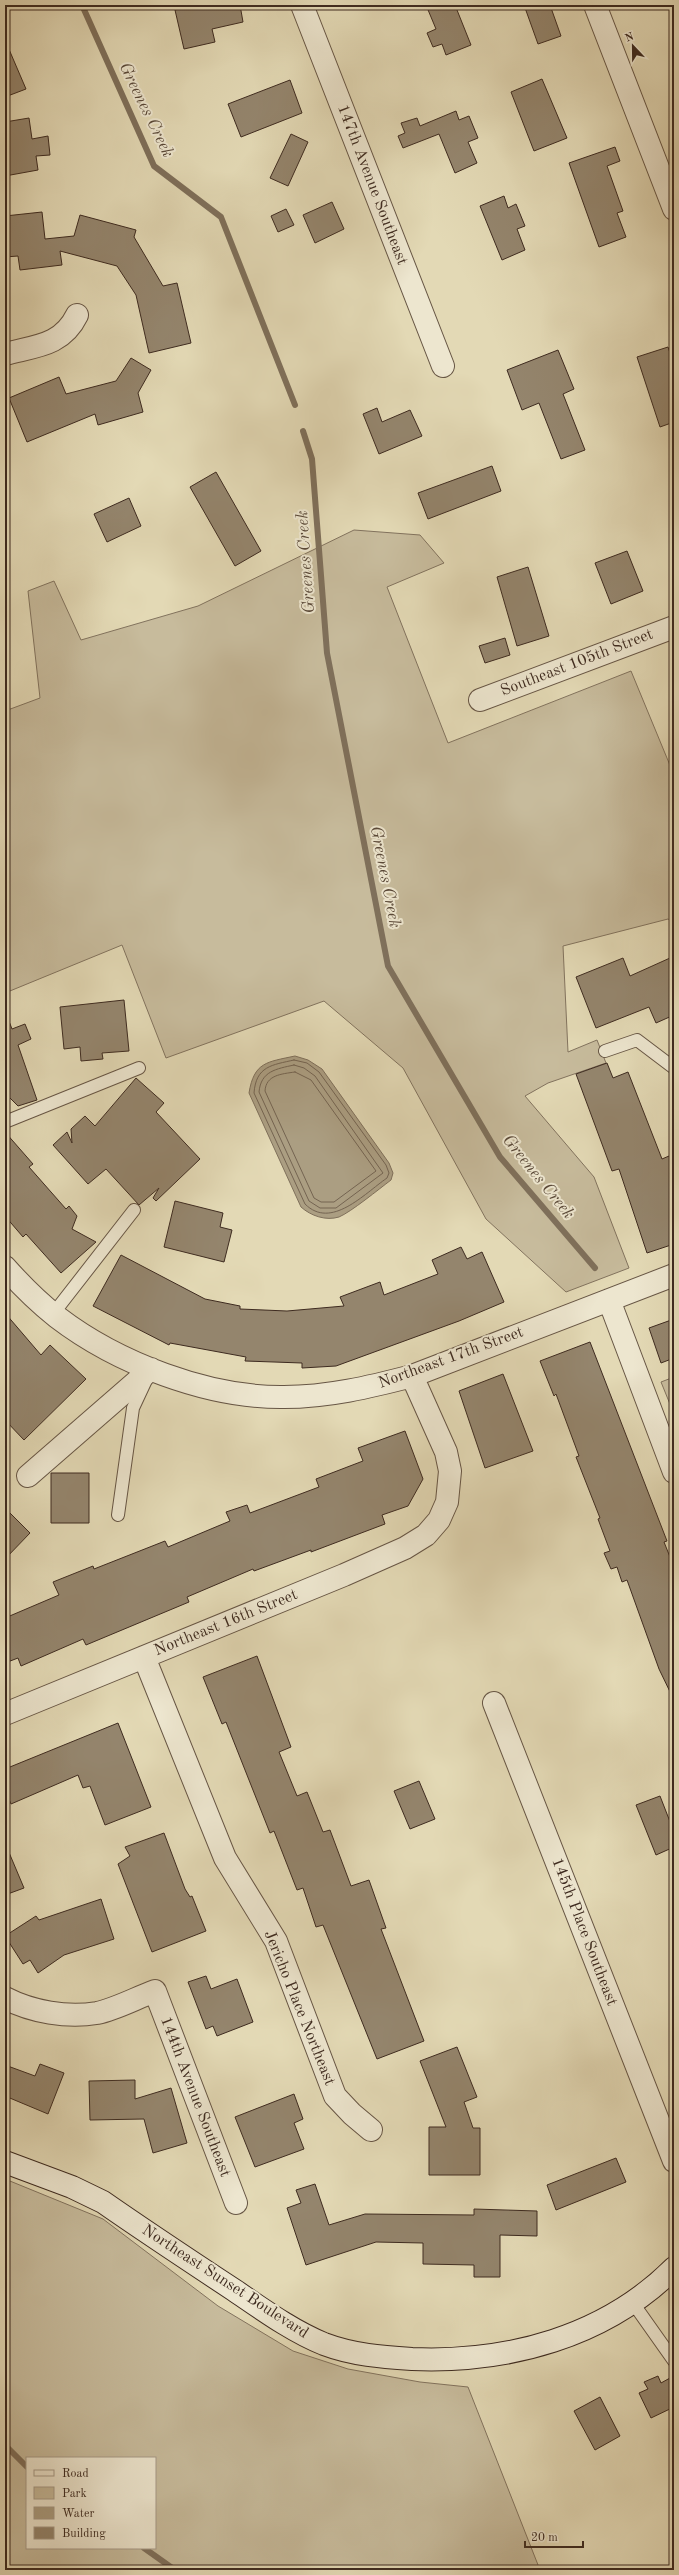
<svg xmlns="http://www.w3.org/2000/svg" width="679" height="2575" font-family="'Old Standard TT',serif">
	<rect width="100%" height="100%" fill="#e3d9b5"/>
	<filter id="stains"><feTurbulence type="fractalNoise" baseFrequency=".005" numOctaves="4"/><feColorMatrix values="0 0 0 0 .2 0 0 0 0 .09 0 0 0 0 .02 0 0 0 .5 -.17"/></filter>
	<radialGradient id="worn" r=".72"><stop offset=".6" stop-color="#630" stop-opacity="0"/><stop offset="1" stop-color="#630" stop-opacity=".3"/></radialGradient>
	<path fill="#c7bb9c" stroke="#82735e" fill-rule="evenodd" d="M354 530 420 535 444 563 387 587 448 743 631 671 674 775V922L668 919 563 946 568 1052 597 1040 606 1063 548 1083 525 1096 594 1177 629 1268 566 1292 486 1219 403 1068 324 1001 166 1058 122 945 5 993V711L40 698 28 591 54 581 81 640 198 606Z
		M674 1377V1414L661 1382Z
		M5 2179 103 2219 218 2306 293 2351 348 2369 420 2382 468 2387 540 2570H5ZM27 2458H155V2548H27Z"/>
	<path fill="#ab9e82" stroke="#7f705b" d="M295 1056 308 1060 322 1069 389 1163 393 1173 391 1180C379 1189 351 1212 339 1217 326 1221 311 1216 301 1207L249 1093C254 1062 267 1062 295 1056Z"/>
	<g fill="none" stroke-linecap="round" stroke-linejoin="round">
		<path stroke="#746451" stroke-width="1" d="M294 1060 307 1063 319 1072 386 1165 389 1173 387 1178C364 1194 331 1230 305 1204L254 1093C256 1066 272 1065 294 1060Z
			M294 1065 304 1068 315 1076 383 1173 336 1208H320L309 1201 259 1092C261 1071 276 1069 294 1065Z
			M295 1072 311 1080 376 1171 334 1202H321L314 1198 265 1091C266 1075 281 1074 295 1072Z"/>
		<path stroke="#7f705b" stroke-width="6" d="M82 5 154 166 221 217 295 405
			M303 431 312 459 327 653 388 966 500 1157 595 1268
			M5 2445 27 2467
			M144 2548 175 2570"/>
	</g>
	<path fill="#94856d" stroke="#3e2b20" d="M195 5H240L243 22 212 29 215 42 184 49 175 10Z
		M426 5H455L471 45 446 55 442 44 433 47 427 33 436 29Z
		M524 5H550L561 36 538 44Z
		M5 40 26 89 5 97Z
		M542 79 567 138 534 151 511 92Z
		M290 80 302 113 241 137 228 104Z
		M456 111 459 120 469 116 478 138 468 142 477 163 455 173 439 134 403 148 398 136 405 133 401 123 417 118 420 126Z
		M29 118 32 139 48 136 50 155 36 156 38 170 5 176V122Z
		M291 134 308 142 288 186 270 178Z
		M615 147 620 161 607 166 623 211 617 213 626 237 599 247 569 163Z
		M504 196 508 208 516 204 525 226 517 229 525 250 502 260 480 206Z
		M332 202 344 229 315 243 303 215Z
		M286 209 294 225 278 232 271 216Z
		M42 212 45 239 74 236 80 215 136 230 134 237 163 286 177 283 191 343 149 353 136 295 117 266 60 251 62 265 20 270 18 256 5 257V216Z
		M668 347 674 365V422L660 427 637 357Z
		M558 350 574 389 563 394 585 450 561 459 539 403 522 410 507 370Z
		M131 358 151 370 138 393 143 412 98 425 95 414 27 442 9 398 59 377 66 394 116 381Z
		M377 408 382 422 410 410 422 436 379 454 363 414Z
		M492 466 501 491 428 519 418 493Z
		M216 472 261 551 235 566 190 487Z
		M129 498 141 526 107 542 94 514Z
		M627 551 643 591 611 604 595 563Z
		M528 567 549 636 517 646 497 577Z
		M505 638 510 655 485 663 479 646Z
		M623 958 630 976 670 958 674 966V1015L656 1023 649 1007 596 1028 576 977Z
		M124 1000 129 1051 102 1053 103 1059 81 1061 80 1047 64 1049 60 1007Z
		M5 1016H7L12 1029 25 1024 31 1039 18 1045 37 1100 18 1106 5 1093Z
		M607 1063 613 1078 628 1072 662 1159 669 1156 674 1170V1244L647 1253 619 1169 612 1171 576 1074Z
		M136 1078 164 1103 156 1112 200 1159 156 1201 153 1198 159 1188 139 1205 106 1169 88 1184 53 1145 67 1132 72 1143 71 1129 85 1116 95 1126Z
		M5 1132 33 1164 29 1167 66 1209 69 1206 77 1216 72 1229 96 1242 61 1273 26 1234 23 1237 5 1216Z
		M175 1201 223 1213 220 1227 232 1230 224 1262 164 1247Z
		M461 1247 467 1259 482 1252 504 1302 459 1321 336 1366 302 1368V1363L245 1361 246 1357 170 1343 169 1345 93 1306 121 1255 205 1299 240 1306V1309L287 1311 344 1306 340 1297 380 1282 384 1295 438 1274 432 1260Z
		M5 1313 41 1355 50 1345 86 1379 24 1440 5 1420Z
		M674 1319V1358L661 1363 649 1328Z
		M590 1342 667 1541 664 1542 674 1567V1700L659 1669 627 1580 622 1582 617 1567 611 1569 604 1553 610 1551 598 1519 600 1518 576 1457 579 1456 556 1394 554 1396 540 1361Z
		M503 1374 533 1451 485 1468 459 1391Z
		M405 1431 423 1479 408 1506 382 1515 385 1524 311 1552V1550L254 1571 253 1569 187 1597 189 1602 86 1645 83 1639 21 1666 18 1658 5 1663V1618L59 1595 53 1582 93 1566 94 1569 165 1541 168 1547 230 1521 226 1512 247 1505 250 1513 319 1487 316 1479 363 1461 358 1448Z
		M51 1473H89V1523H51Z
		M5 1508 30 1533 5 1559Z
		M257 1656 291 1747 279 1752 297 1796 307 1792 323 1832 330 1830 351 1886 369 1880 386 1928 381 1929 424 2041 377 2059 323 1925 316 1927 303 1888 297 1890 274 1831 270 1833 226 1722 222 1724 203 1677Z
		M118 1723 151 1807 105 1825 90 1786 83 1788 78 1775 11 1804 5 1790V1769Z
		M419 1781 435 1819 410 1829 394 1791Z
		M660 1796 674 1832V1847L656 1855 636 1805Z
		M164 1833 185 1889 190 1897 192 1896 206 1931 152 1952 118 1864 130 1856 125 1847Z
		M5 1843 24 1888 5 1895Z
		M101 1899 114 1939 64 1955 38 1973 30 1960 23 1964 5 1936 36 1916 39 1920Z
		M206 1976 211 1989 237 1979 253 2022 217 2036 213 2026 206 2029 188 1982Z
		M457 2047 477 2097 464 2102 473 2128H480V2175H429V2127H446L420 2061Z
		M40 2064 64 2073 48 2114 5 2096V2065L35 2076Z
		M135 2080V2099L171 2088 187 2143 153 2153 144 2119 90 2120 89 2081Z
		M294 2094 303 2119 294 2123 304 2149 255 2167 235 2117Z
		M616 2158 626 2182 556 2210 547 2185Z
		M315 2184 329 2225 365 2214 474 2215V2209L537 2211V2236L500 2235V2277H474V2265L423 2264V2243L376 2242 306 2265 287 2208 301 2203 296 2190Z
		M658 2376 661 2383 670 2378 674 2386V2407L651 2418 639 2393 648 2389 644 2382Z
		M600 2397 620 2436 595 2450 574 2411Z"/>
	<g fill="none" stroke-linecap="round" stroke-linejoin="round">
		<defs>
			<path id="service" d="M605 1051 637 1040 674 1068
				M5 1122 139 1068
				M53 1314 134 1210
				M118 1515 133 1408 147 1378
				M633 2303 674 2361"/>
			<path id="minor" d="M302 5 443 366
				M5 354C35 346 62 346 77 315
				M480 700 674 627
				M5 1267C21 1285 38 1302 57 1317 117 1363 208 1398 284 1397 328 1397 370 1387 412 1376L674 1275
				M609 1300 674 1472
				M28 1476 151 1369
				M144 1657 225 1858 276 1941 335 2096 352 2114 371 2130
				M494 1703 674 2161
				M5 1714 344 1575 405 1548 426 1535 439 1520 447 1502 450 1471 446 1452 412 1376
				M5 1998C32 2012 67 2018 97 2013 116 2009 136 1998 155 1991L236 2203"/>
			<path id="tertiary" d="M595 5 674 209"/>
			<path id="secondary" d="M5 2162 72 2187 103 2202C146 2232 190 2261 234 2290 262 2309 292 2331 324 2344 353 2355 382 2357 412 2359 508 2363 605 2337 674 2268"/>
		</defs>
		<use href="#service" stroke="#675645" stroke-width="14"/>
		<use href="#minor" stroke="#675645" stroke-width="24"/>
		<use href="#tertiary" stroke="#675645" stroke-width="24"/>
		<use href="#secondary" stroke="#3e2b20" stroke-width="24"/>
		<use href="#service" stroke="#ede6cf" stroke-width="12"/>
		<use href="#minor" stroke="#ede6cf" stroke-width="22"/>
		<use href="#tertiary" stroke="#ede6cf" stroke-width="22"/>
		<use href="#secondary" stroke="#ede6cf" stroke-width="22"/>
	</g>
	<g text-anchor="middle" dominant-baseline="central" stroke-width="4" stroke-linejoin="round" paint-order="stroke">
		<g font-size="16" fill="#3e2b20" stroke="#ede6cf">
			<text transform="translate(372 185) rotate(69)">147th Avenue Southeast</text>
			<text transform="translate(577 663) rotate(-21)">Southeast 105th Street</text>
			<text transform="translate(451 1358) rotate(-20)">Northeast 17th Street</text>
			<text transform="translate(226 1623) rotate(-22)">Northeast 16th Street</text>
			<text transform="translate(584 1932) rotate(69)">145th Place Southeast</text>
			<text transform="translate(299 2008) rotate(68)">Jericho Place Northeast</text>
			<text transform="translate(195 2097) rotate(69)">144th Avenue Southeast</text>
			<text transform="translate(225 2282) rotate(33)">Northeast Sunset Boulevard</text>
		</g>
		<g font-size="17" font-style="italic" fill="#594838" stroke="#ede6cf">
			<text transform="translate(146 110) rotate(64)">Greenes Creek</text>
			<text transform="translate(306 562) rotate(-94)">Greenes Creek</text>
			<text transform="translate(385 877) rotate(79)">Greenes Creek</text>
			<text transform="translate(538 1177) rotate(51)">Greenes Creek</text>
		</g>
	</g>
	<rect width="679" height="2575" fill="none" stroke="#e3d9b5" stroke-width="20"/>
	<rect x="6" y="6" width="667" height="2563" fill="none" stroke="#3e2b20" stroke-width="2"/>
	<rect x="10" y="10" width="659" height="2555" fill="none" stroke="#3e2b20"/>
	<rect x="26" y="2457" width="130" height="92" fill="#ede6cf" stroke="#a79b89"/>
	<rect x="34" y="2470" width="20" height="6" fill="#ede6cf" stroke="#a79b89"/>
	<text x="62" y="2477" font-size="12" fill="#3e2b20">Road</text>
	<rect x="34" y="2487" width="20" height="12" fill="#c7bb9c" stroke="#a79b89"/>
	<text x="62" y="2497" font-size="12" fill="#3e2b20">Park</text>
	<rect x="34" y="2507" width="20" height="12" fill="#ab9e82" stroke="#a79b89"/>
	<text x="62" y="2517" font-size="12" fill="#3e2b20">Water</text>
	<rect x="34" y="2527" width="20" height="12" fill="#94856d" stroke="#a79b89"/>
	<text x="62" y="2537" font-size="12" fill="#3e2b20">Building</text>
	<g transform="translate(633 46) rotate(338)" stroke="#ede6cf" stroke-width="3" paint-order="stroke">
	<path d="M0-3L7 15L0 10L-7 15Z" fill="#3e2b20"/>
	<text y="-6" font-size="11" font-weight="bold" text-anchor="middle" fill="#3e2b20">N</text>
	</g>
	<path d="M525 2541v6h58v-6" fill="none" stroke="#3e2b20" stroke-width="2"/>
	<text x="531" y="2541" font-size="12" fill="#3e2b20" stroke="#ede6cf" stroke-width="3" paint-order="stroke">20 m</text>
	<rect width="100%" height="100%" filter="url(#stains)"/>
	<rect width="100%" height="100%" fill="url(#worn)"/>
</svg>
